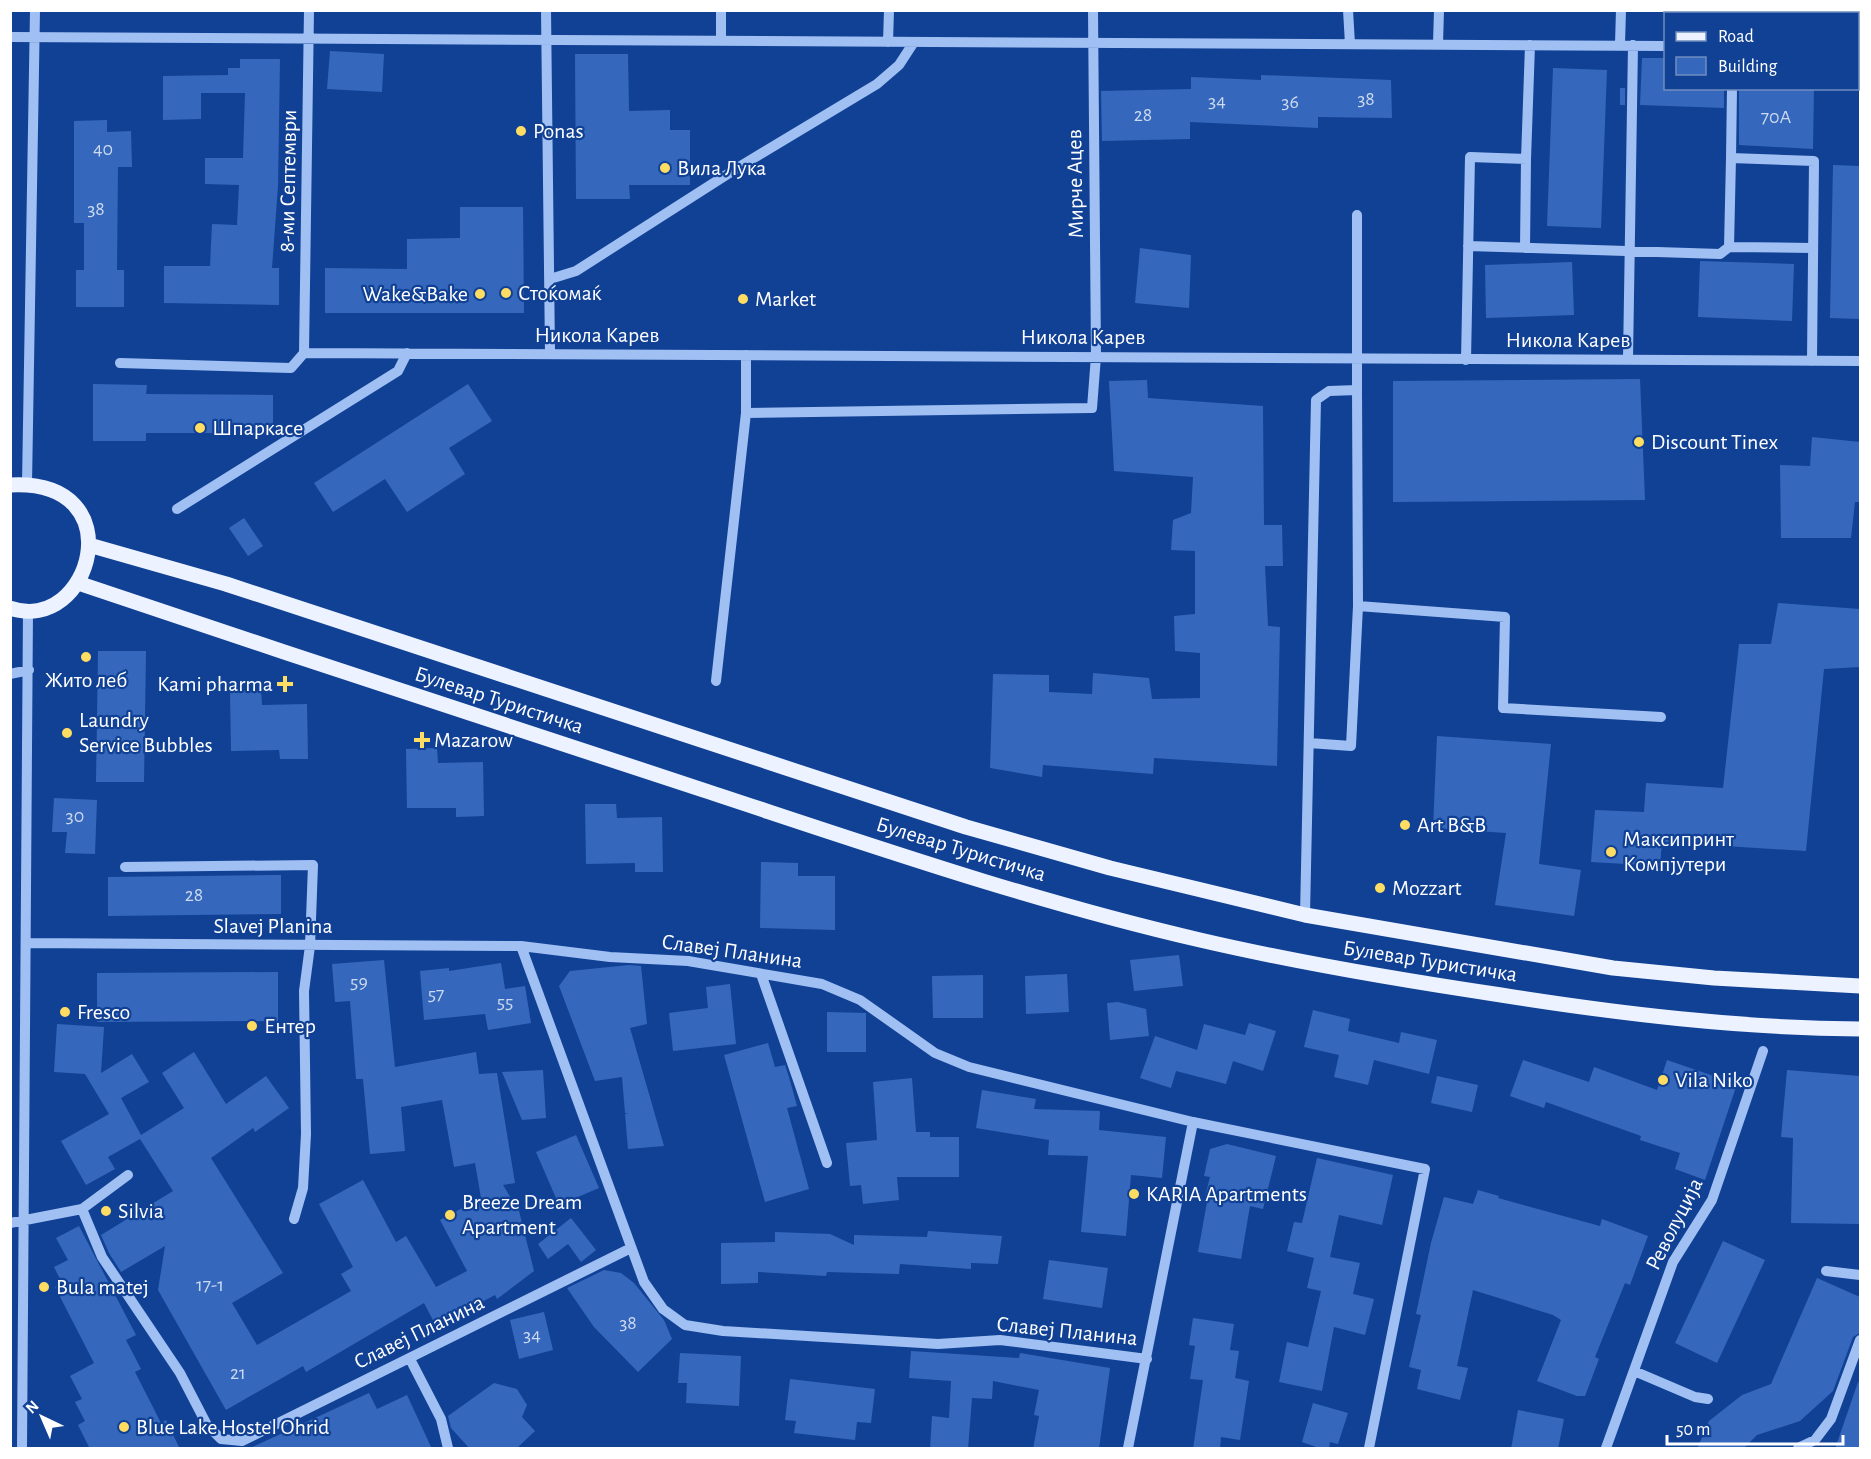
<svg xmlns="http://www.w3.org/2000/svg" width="1871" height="1459" font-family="'Alegreya Sans',sans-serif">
	<rect width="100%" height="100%" fill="#114195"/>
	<path fill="#3568bc" d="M330 51 384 54 382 92 327 89Z
		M575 54H628L629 111 670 110V130H690V185H629L630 199H576Z
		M1642 58H1665V88H1724V108L1640 105Z
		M240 59H280L278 186 272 268H279V305L164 303V266H210L212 224 237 225 239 185 205 184V158H243L245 93H201V119L163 120V76L228 75V68H240Z
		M1553 68 1607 70 1601 228 1547 226Z
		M1261 75 1391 80 1392 118 1318 117V128L1190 122V139L1102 141 1101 91 1191 89V77L1261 80Z
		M1620 88H1625V105H1620Z
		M1739 88H1814L1813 149 1739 145Z
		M107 120V132L131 131 132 167H118L117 270H124V307H76V270H84V223H74V121Z
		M1833 165 1860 166V319L1830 318Z
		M460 207H523L524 313H325V268L407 269V239L460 238Z
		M1140 248 1191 255 1189 308 1135 303Z
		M1700 261 1794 264 1792 321 1698 317Z
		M1572 262 1574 315 1486 318 1485 265Z
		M1640 379 1645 500 1393 502V381Z
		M1147 380 1148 398 1263 406 1264 525H1282L1283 566H1265L1268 626 1280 627 1277 766 1154 758 1153 774 1043 765 1042 777 990 768 993 674 1049 675V692L1092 694 1093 673 1149 678 1152 699 1200 698V653L1175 651 1174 616 1195 614V551L1171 550 1173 520 1191 513 1193 477 1114 471 1109 381Z
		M93 384 147 385 146 394 273 395V433H146V441H93Z
		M468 384 492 421 449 448 465 474 407 512 385 479 333 512 314 483Z
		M1812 437 1860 442V502H1855L1851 538H1781L1780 465 1810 466Z
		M244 518 263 546 248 556 229 528Z
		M1778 603 1860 609V667L1824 669 1806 851 1662 842 1660 866 1591 862 1595 810 1644 812 1646 783 1723 788 1739 644H1771Z
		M98 651H146L144 782H96Z
		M261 690 262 705 307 704 308 759H280L279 750 231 751 230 691Z
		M1437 736 1551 744 1539 864 1581 870 1574 916 1495 905 1506 833 1433 828Z
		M437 748 438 763 483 762 484 816 456 817V808H407L406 749Z
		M54 798 97 800 95 854 65 853 67 832H52Z
		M585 804H616L617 818 662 817 663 872H635V863L586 864Z
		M761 862 798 863V876H835V930L760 928Z
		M281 875V914L108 916V877Z
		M1179 955 1183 986 1134 991 1130 960Z
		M384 960 395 1067 476 1052 479 1074 497 1073 515 1183 503 1185 519 1211 534 1271 497 1299 495 1295 436 1326 424 1303 306 1372 303 1366 226 1410 158 1290 165 1246 121 1272 109 1253 101 1235 173 1191 140 1139 108 1157 115 1169 86 1185 61 1141 109 1114 85 1074 54 1072 57 1024 104 1027 101 1073 132 1054 149 1082 121 1098 141 1135 184 1108 162 1073 194 1052 226 1104 266 1076 289 1108 255 1132 253 1128 211 1158 283 1273 232 1303 257 1345 351 1291 341 1274 353 1267 319 1204 363 1180 396 1242 406 1236 436 1287 467 1271 440 1220 481 1198 475 1163 454 1167 442 1100 401 1107 405 1151 370 1154 363 1079H356L350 1001 335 1002 332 964Z
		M501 963 505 989 525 986 531 1023 488 1030 485 1014 424 1020 420 971 449 968V971Z
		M629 965 641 966 647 1024 630 1028 664 1146 628 1149 625 1114 628 1113H625L622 1077 595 1081 559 986 570 971Z
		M278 972V1021L97 1022V973Z
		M1067 974 1069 1012 1026 1014 1025 976Z
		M983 975V1018H933L932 976Z
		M730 984 736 1044 673 1051 669 1013 708 1008 706 987Z
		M1118 1002 1146 1009 1149 1036 1110 1040 1107 1003Z
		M1313 1010 1350 1019 1348 1031 1399 1043 1401 1032 1437 1040 1429 1074 1374 1060 1368 1085 1334 1077 1339 1055 1304 1047Z
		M827 1012 866 1013V1052H827Z
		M1249 1023 1276 1031 1263 1071 1233 1061 1226 1084 1176 1071 1171 1088 1140 1078 1155 1036 1197 1050 1204 1024 1245 1035Z
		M768 1043 775 1067 785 1065 789 1077 797 1106 787 1108 809 1189 765 1202 724 1055Z
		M1523 1060 1589 1082 1594 1067 1657 1090 1667 1060 1737 1084 1705 1180 1675 1169 1680 1153 1640 1140 1641 1136 1546 1102 1544 1108 1510 1096Z
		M543 1070 546 1118 522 1120 502 1072Z
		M1787 1070 1860 1076V1224L1791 1223 1793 1138 1781 1137Z
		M1437 1076 1478 1085 1472 1112 1431 1103Z
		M912 1078 916 1132H930V1137H959V1177H897L899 1200 863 1204 861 1185 850 1186 846 1143 877 1140 873 1082Z
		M982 1090 1036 1099 1034 1109 1100 1111 1099 1130 1166 1137 1162 1178 1131 1175 1126 1236 1081 1232 1088 1156 1048 1155 1049 1140 976 1128Z
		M576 1135 599 1188 559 1205 536 1152Z
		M1227 1144 1276 1156 1263 1209 1250 1206 1241 1259 1198 1252 1207 1202 1204 1201 1210 1177 1204 1176 1210 1149Z
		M1317 1158 1393 1175 1382 1225 1339 1215 1330 1257 1360 1263 1353 1294 1374 1299 1365 1335 1334 1327 1322 1391 1279 1382 1287 1342 1308 1347 1321 1291 1307 1288 1314 1258 1287 1251 1294 1222 1302 1223Z
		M1478 1190 1499 1196 1498 1198 1600 1226 1602 1219 1648 1236 1630 1285 1625 1283 1595 1357 1599 1359 1585 1396H1577L1537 1381 1561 1320 1553 1315 1473 1290 1457 1366 1468 1368 1460 1400 1417 1389 1421 1370 1409 1367 1421 1315 1416 1314 1431 1243 1444 1197 1473 1204Z
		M571 1218 596 1250 581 1262 568 1244 548 1259 538 1244Z
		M79 1226 136 1335 126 1340 141 1369 135 1372 161 1423 166 1420 180 1449H90L78 1425 85 1421 75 1402 82 1399 70 1376 94 1363 55 1287 62 1283 54 1267 68 1260 56 1238Z
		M928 1231 1002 1236 998 1264 971 1263V1269L900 1264 899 1274 827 1272 826 1276 758 1272V1283L721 1284V1243L775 1242V1232L830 1234 854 1245V1235L927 1237Z
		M1723 1241 1765 1260 1717 1363 1675 1343Z
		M1049 1260 1108 1268 1102 1308 1043 1299Z
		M604 1270 621 1273 634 1283 664 1320 672 1339 638 1372 594 1327 567 1288Z
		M1817 1278 1860 1297V1333L1853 1337 1833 1391 1800 1421 1757 1435 1743 1449H1697L1709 1421 1742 1395 1771 1384Z
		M544 1312 553 1350 519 1359 510 1320Z
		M1193 1318 1234 1324 1230 1350 1239 1351 1235 1378 1249 1381 1240 1440 1221 1437 1220 1449H1193L1203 1380 1190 1379 1195 1346 1189 1345Z
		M911 1351 1019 1358 1020 1353 1110 1368 1099 1449H1033L1039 1416 1034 1415 1039 1390 993 1381 992 1399 972 1398 968 1449H930L932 1416 949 1418 951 1381 909 1378Z
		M680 1353 741 1356 739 1406 686 1403 687 1383H678Z
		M790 1379 875 1389 871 1423 857 1422 855 1440 794 1433 796 1421 785 1420Z
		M1858 1382 1860 1383V1449H1835Z
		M494 1383 517 1389 527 1405 522 1417 535 1431 516 1449H470L451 1428 448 1416Z
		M369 1393 377 1409 407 1395 432 1449H248Z
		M1313 1403 1348 1413 1338 1444 1330 1442 1329 1449H1322L1302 1442Z
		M1518 1410 1564 1419 1558 1449H1511Z"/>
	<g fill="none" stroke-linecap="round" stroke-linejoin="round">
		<path stroke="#a0c0f3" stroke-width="10" d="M546 10 550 354
			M1348 10 1350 44
			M1809 14V10
			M10 37 1666 46
			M721 41V10
			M888 42 889 10
			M1438 44 1439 10
			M1620 44 1621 10
			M1858 47 1860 46
			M1732 88 1731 158 1814 161 1812 361
			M1731 158 1729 247 1813 248
			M1468 246 1720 254 1729 247
			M1525 248 1526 159
			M550 279 576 271 734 170 877 84 899 65 914 42
			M304 353 1860 361
			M304 353 309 10
			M746 355V413L1092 408 1096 356 1093 10
			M1628 359 1633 45
			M1466 360 1470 157 1526 159 1530 45
			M120 363 291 368 304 353
			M27 484 35 10
			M177 509 398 371 407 353
			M1358 606 1505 617 1503 708 1661 717
			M10 674 29 670
			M716 681 746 413
			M1309 743 1351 746 1358 606 1357 390
			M125 867 313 865 310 946 304 991 306 1134 303 1188 294 1219
			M1305 915 1316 400 1329 391 1357 390V215
			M26 943 521 946
			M761 974 827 1163
			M82 1209 102 1257 180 1373 207 1425 221 1439 242 1441 631 1248
			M10 1223 82 1209 128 1175
			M1826 1271 1860 1275
			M410 1359 441 1419 448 1448
			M1147 1359 1000 1340 938 1344 723 1331 685 1325 663 1309 644 1282 521 946 610 957 688 961 822 984 860 1000 935 1053 969 1067 1193 1122 1425 1169 1369 1448
			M1634 1371 1695 1397 1708 1399
			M22 1448 28 610
			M1128 1448 1193 1122
			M1606 1448 1673 1262 1712 1200 1763 1051
			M1798 1448 1815 1440 1831 1419 1860 1340"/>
		<path stroke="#ecf2ff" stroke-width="15" d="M10 485C136 478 91 636 10 608
			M89 545 226 584 966 827 1110 868 1305 915 1613 968 1714 978 1860 986
			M78 583C286 653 494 722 703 790 867 844 1031 901 1200 940 1299 963 1400 980 1501 995 1621 1014 1739 1028 1860 1029"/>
	</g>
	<g fill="#ffdd62" stroke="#114195" stroke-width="2">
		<circle cx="521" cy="131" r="6"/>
		<circle cx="665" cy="168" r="6"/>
		<circle cx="506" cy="293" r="6"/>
		<circle cx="480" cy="294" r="6"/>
		<circle cx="743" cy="299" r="6"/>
		<circle cx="200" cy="428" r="6"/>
		<circle cx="1639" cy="442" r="6"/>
		<circle cx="86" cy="657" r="6"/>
		<path d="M282 675h6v6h6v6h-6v6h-6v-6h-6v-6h6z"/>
		<circle cx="67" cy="733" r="6"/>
		<path d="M419 731h6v6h6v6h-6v6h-6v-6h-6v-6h6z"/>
		<circle cx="1405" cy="825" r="6"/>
		<circle cx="1611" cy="852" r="6"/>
		<circle cx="1380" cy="888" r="6"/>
		<circle cx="65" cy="1012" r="6"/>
		<circle cx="252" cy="1026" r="6"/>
		<circle cx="1663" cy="1080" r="6"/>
		<circle cx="1134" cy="1194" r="6"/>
		<circle cx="106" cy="1211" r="6"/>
		<circle cx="450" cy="1215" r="6"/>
		<circle cx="44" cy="1287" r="6"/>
		<circle cx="124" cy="1427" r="6"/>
	</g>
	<g text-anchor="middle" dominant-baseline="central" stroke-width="4.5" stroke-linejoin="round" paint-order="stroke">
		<g font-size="20" fill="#ccd9ee">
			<text x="1366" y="99">38</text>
			<text x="1217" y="101">34</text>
			<text x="1290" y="102">36</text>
			<text x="1143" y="115">28</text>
			<text x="1776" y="117">70А</text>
			<text x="103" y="149">40</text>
			<text x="96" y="209">38</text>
			<text x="75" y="816">30</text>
			<text x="194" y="895">28</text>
			<text x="359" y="982">59</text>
			<text x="436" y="994">57</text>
			<text x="505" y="1002">55</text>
			<text x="210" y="1285">17-1</text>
			<text x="628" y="1323">38</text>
			<text x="532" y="1335">34</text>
			<text x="238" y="1373">21</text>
		</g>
		<g font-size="22" fill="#fff" stroke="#114195" text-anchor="start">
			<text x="533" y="131">Ponas</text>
			<text x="677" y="168">Вила Лука</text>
			<text x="518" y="293">Стоќомаќ</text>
			<text x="468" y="294" text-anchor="end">Wake&amp;Bake</text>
			<text x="755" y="299">Market</text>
			<text x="212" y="428">Шпаркасе</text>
			<text x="1651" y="442">Discount Tinex</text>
			<text x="86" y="680" text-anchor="middle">Жито леб</text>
			<text x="273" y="684" text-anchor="end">Kami pharma</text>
			<text x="79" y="720">Laundry<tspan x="79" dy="25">Service Bubbles</tspan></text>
			<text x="434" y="740">Mazarow</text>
			<text x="1417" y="825">Art B&amp;B</text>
			<text x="1623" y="839">Максипринт<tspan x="1623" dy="25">Компјутери</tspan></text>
			<text x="1392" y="888">Mozzart</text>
			<text x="77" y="1012">Fresco</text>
			<text x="264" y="1026">Ентер</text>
			<text x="1675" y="1080">Vila Niko</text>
			<text x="1146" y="1194">KARIA Apartments</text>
			<text x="462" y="1202">Breeze Dream<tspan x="462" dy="25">Apartment</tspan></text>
			<text x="118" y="1211">Silvia</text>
			<text x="56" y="1287">Bula matej</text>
			<text x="136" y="1427">Blue Lake Hostel Ohrid</text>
		</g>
		<g font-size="22" fill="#fff" stroke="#114195">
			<text transform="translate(288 181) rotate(-89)">8-ми Септември</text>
			<text transform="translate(1075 184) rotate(-91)">Мирче Ацев</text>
			<text x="597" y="335">Никола Карев</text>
			<text x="1083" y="337">Никола Карев</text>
			<text x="1568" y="340">Никола Карев</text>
			<text transform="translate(499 700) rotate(18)">Булевар Туристичка</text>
			<text transform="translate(961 849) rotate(17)">Булевар Туристичка</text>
			<text x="273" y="926">Slavej Planina</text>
			<text transform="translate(732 951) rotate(8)">Славеј Планина</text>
			<text transform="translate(1430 961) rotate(9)">Булевар Туристичка</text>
			<text transform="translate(1674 1224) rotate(-63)">Револуција</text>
			<text transform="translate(1067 1331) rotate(6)">Славеј Планина</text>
			<text transform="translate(419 1332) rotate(-26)">Славеј Планина</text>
		</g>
	</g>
	<rect width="1871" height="1459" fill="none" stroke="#ffffff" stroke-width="24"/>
	<rect x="1664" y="12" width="195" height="78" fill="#114195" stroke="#708dbf" stroke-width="1.5"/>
	<rect x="1676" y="32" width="30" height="9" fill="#ecf2ff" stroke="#708dbf" stroke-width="1.5"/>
	<text x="1718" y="42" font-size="18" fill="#ffffff">Road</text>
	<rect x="1676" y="57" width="30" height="18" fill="#3568bc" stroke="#708dbf" stroke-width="1.5"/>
	<text x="1718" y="72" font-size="18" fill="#ffffff">Building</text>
	<g transform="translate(42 1417) rotate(316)" stroke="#114195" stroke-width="4.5" paint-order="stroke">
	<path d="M0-4.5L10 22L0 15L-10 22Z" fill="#ffffff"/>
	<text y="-9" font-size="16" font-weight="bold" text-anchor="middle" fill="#ffffff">N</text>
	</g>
	<path d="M1667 1435v9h176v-9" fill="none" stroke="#ffffff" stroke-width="3"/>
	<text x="1676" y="1435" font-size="18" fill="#ffffff" stroke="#114195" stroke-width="4.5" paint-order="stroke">50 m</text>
</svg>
